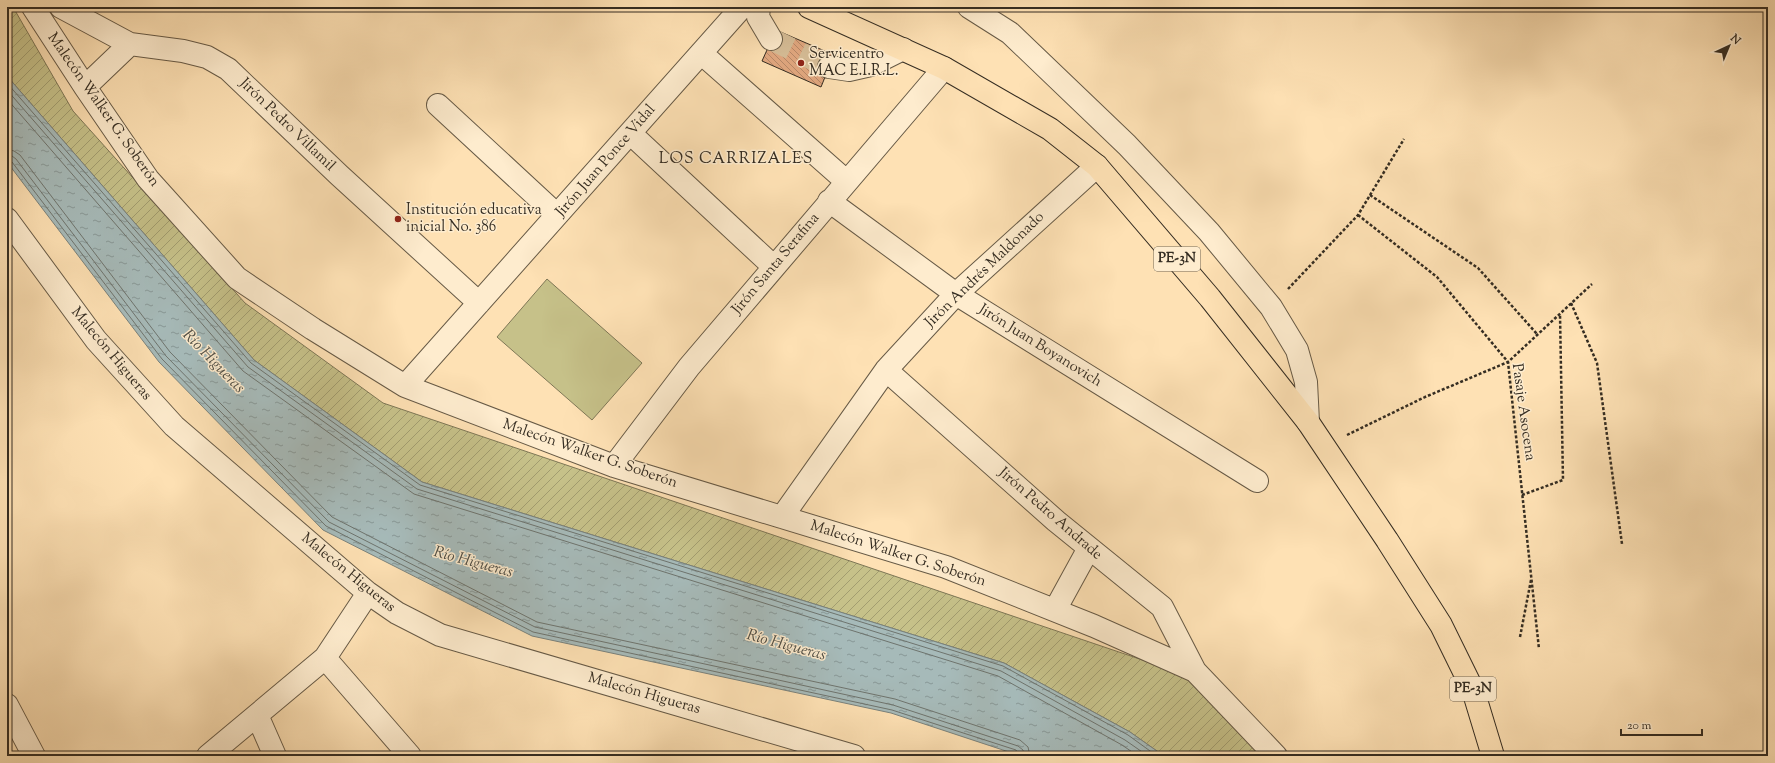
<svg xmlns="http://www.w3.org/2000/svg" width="1775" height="763" font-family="'Sorts Mill Goudy',serif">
	<defs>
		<pattern id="garden-furrows" width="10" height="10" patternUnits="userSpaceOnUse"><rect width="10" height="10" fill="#c6c189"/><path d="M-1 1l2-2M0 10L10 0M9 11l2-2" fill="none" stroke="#a29d70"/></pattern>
		<pattern id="water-ripples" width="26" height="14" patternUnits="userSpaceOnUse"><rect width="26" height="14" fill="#a6bab9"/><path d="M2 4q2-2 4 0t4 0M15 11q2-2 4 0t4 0" fill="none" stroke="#889896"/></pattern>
		<pattern id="building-back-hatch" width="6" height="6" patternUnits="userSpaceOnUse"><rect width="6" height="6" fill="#e1a77f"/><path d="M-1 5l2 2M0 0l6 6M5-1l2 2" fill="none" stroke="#b78868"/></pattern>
	</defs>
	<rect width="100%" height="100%" fill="#fee1b4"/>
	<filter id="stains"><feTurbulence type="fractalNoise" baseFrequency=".005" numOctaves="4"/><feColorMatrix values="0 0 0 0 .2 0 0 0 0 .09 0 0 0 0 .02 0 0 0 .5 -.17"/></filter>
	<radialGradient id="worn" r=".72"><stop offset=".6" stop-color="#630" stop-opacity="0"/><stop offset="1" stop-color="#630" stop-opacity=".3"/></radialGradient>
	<path fill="url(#garden-furrows)" stroke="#7e7756" d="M7 7H13L73 111 245 303 383 403 1181 673 1263 756H1164L1130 732 1004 663 422 482 254 360 7 76Z"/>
	<path fill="#c6c189" stroke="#7e7756" d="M547 279 642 363 592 420 497 337Z"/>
	<path fill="url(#water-ripples)" stroke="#79827d" d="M7 76 254 360 422 482 1004 663 1130 732 1164 756H1021L891 713 532 636 323 530 159 362 7 162Z"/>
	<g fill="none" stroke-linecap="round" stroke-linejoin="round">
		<path stroke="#6e746e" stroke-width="1" d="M7 83 251 363 420 485 1003 666 1128 735 1157 756
			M7 90 248 367 417 489 1001 671 1125 740 1148 756
			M7 99 243 371 414 494 998 676 1122 745 1138 756
			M7 149 14 151 20 155 170 352 332 517 537 622 895 699 1020 740 1028 747 1030 756
			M7 155 12 156 16 159 166 356 329 522 535 627 893 705 1018 746 1023 750 1024 756
			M7 161 12 162 162 359 326 526 533 632 892 710 1016 750 1019 756"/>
	</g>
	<path fill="url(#building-back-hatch)" stroke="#352d22" d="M776 30 834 55 821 87 762 61Z"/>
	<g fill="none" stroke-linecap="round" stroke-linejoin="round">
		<path stroke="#d6bd97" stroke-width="22" stroke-dasharray="22 11" stroke-linecap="butt" d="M771 39 829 67"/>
		<defs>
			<path id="minor" d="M33 7 85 87 148 179 237 278 313 329 405 386 614 466 946 567 1094 626 1195 671 1276 756
				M61 7 130 44 183 51 207 57 228 69 339 175 479 303
				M759 7 758 17 771 39
				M969 7 1010 33 1127 145 1209 232 1271 307 1297 350 1306 382 1308 422
				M701 53 846 181
				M829 67 849 70 871 65 903 49
				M85 87 130 44
				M438 105 557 215
				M630 133 774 267
				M829 201 956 294 1257 481
				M7 219 96 340 174 426 368 593 397 613 440 635 854 756
				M886 370 1056 521 1162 607 1195 671
				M405 386 742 7
				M614 466 689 367 944 68
				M782 517 886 370 956 294 1097 166
				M1055 610 1089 548
				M325 658 410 756
				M7 705 34 756
				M257 715 275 756
				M208 756 325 658 368 593"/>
			<path id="highway" d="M809 7 944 68 1050 129 1097 166 1210 298 1308 422 1387 540 1441 625 1473 690 1493 756"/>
		</defs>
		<use href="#minor" stroke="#675a46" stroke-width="24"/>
		<use href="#highway" stroke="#352d22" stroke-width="24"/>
		<path stroke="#352d22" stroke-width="2.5" stroke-dasharray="3 2" stroke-linecap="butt" d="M1370 195 1478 268 1537 334
			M1358 215 1437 277 1508 362 1539 649
			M1288 289 1358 215 1404 139
			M1571 303 1597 363 1622 544
			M1347 435 1425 397 1508 362 1592 284
			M1522 495 1563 480 1560 314
			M1520 637 1531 580"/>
		<use href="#minor" stroke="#feecce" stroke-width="22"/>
		<use href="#highway" stroke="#fee1b4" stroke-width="22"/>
	</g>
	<g fill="#8f2418" stroke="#feecce" stroke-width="1.5">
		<circle cx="801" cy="63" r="4"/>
		<circle cx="398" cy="219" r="4"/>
	</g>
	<g text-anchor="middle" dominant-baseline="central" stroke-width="3" stroke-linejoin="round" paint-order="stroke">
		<g fill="#feecce" stroke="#716656" stroke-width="1">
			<rect x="1154" y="247" width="46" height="24" rx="3"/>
			<rect x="1450" y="677" width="46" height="24" rx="3"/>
		</g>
		<g font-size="14" font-weight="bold" fill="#352d22">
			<text x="1177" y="259">PE-3N</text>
			<text x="1473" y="689">PE-3N</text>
		</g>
		<g font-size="15" fill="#352d22" stroke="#feecce" text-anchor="start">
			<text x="809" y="54">Servicentro<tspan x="809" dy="17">MAC E.I.R.L.</tspan></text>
			<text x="406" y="210">Institución educativa<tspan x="406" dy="17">inicial No. 386</tspan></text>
		</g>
		<g font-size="15" fill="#352d22" stroke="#feecce">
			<text transform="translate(103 110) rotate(55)">Malecón Walker G. Soberón</text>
			<text transform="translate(287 125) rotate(44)">Jirón Pedro Villamil</text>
			<text transform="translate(606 161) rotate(-49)">Jirón Juan Ponce Vidal</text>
			<text transform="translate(776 264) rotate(-50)">Jirón Santa Serafina</text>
			<text transform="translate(985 270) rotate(-44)">Jirón Andrés Maldonado</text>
			<text transform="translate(1040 346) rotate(32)">Jirón Juan Boyanovich</text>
			<text transform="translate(111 354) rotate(50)">Malecón Higueras</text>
			<text transform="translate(1523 412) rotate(82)">Pasaje Asocena</text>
			<text transform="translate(590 454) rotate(19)">Malecón Walker G. Soberón</text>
			<text transform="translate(1050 514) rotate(41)">Jirón Pedro Andrade</text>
			<text transform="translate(898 554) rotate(18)">Malecón Walker G. Soberón</text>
			<text transform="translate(348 573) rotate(39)">Malecón Higueras</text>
			<text transform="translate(644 694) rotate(16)">Malecón Higueras</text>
		</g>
		<g font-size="16" letter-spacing="1" fill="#352d22" stroke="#feecce">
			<text x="736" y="159">LOS CARRIZALES</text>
		</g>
		<g font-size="16" font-style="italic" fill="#515048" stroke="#feecce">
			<text transform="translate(213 362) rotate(46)">Río Higueras</text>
			<text transform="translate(473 563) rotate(15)">Río Higueras</text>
			<text transform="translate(786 646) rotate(15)">Río Higueras</text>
		</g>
	</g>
	<rect width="1775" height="763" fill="none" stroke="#fee1b4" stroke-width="24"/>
	<rect x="8" y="8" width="1759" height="747" fill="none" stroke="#352d22" stroke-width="2"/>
	<rect x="12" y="12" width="1751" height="739" fill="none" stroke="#352d22"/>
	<g transform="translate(1729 46) rotate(44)" stroke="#feecce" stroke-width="3" paint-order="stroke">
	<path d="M0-3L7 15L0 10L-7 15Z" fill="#352d22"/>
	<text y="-6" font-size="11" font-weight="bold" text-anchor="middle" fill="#352d22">N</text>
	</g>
	<path d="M1621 729v6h81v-6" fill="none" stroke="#352d22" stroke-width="2"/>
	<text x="1627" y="729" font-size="12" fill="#352d22" stroke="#feecce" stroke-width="3" paint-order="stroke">20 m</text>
	<rect width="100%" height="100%" filter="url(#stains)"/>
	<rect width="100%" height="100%" fill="url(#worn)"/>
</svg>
